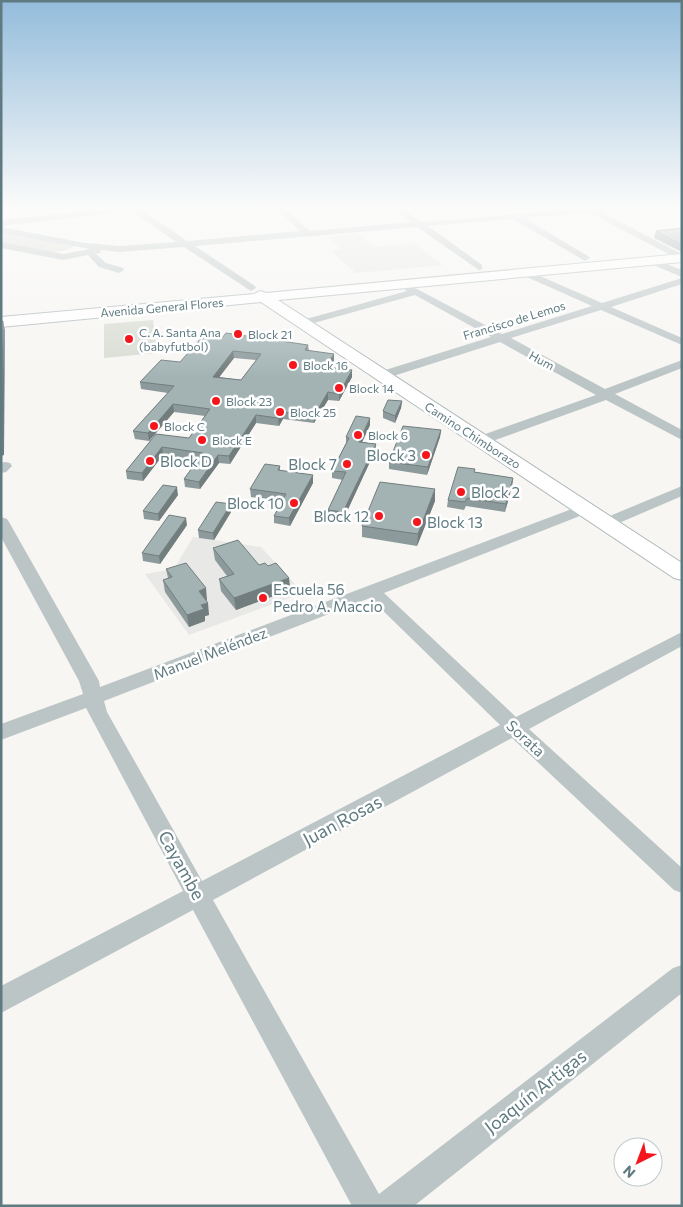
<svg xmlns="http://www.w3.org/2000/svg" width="683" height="1207" font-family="Commissioner,sans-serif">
	<rect width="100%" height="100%" fill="#f7f6f3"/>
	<path fill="#e8e8e7" d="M357 234 374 247 414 243 443 265 356 273 331 251 342 249 328 237Z
		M193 537 261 547 303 593 189 635 145 574 174 569Z"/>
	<path fill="#d8dcd2" d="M1 232 75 246C54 259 24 247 1 243Z
		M153 320 157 353 104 358V324Z"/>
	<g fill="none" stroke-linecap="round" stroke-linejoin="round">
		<defs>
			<path id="secondary" d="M682 254V262L278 300 682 563V580L674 578 261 302 1 327V317L254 294 260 291 266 293Z"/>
		</defs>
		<use href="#secondary" stroke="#afb9bb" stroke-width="2"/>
		<path fill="#bcc5c6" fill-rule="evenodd" d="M120 208H144L142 210 187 241 300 231 276 208H285L310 231 411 222 392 208H401L421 222 590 208H624L620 211 601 212 682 254V261L590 213 524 218 588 256 590 258 585 261 513 219 428 226 482 265V269L479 270 417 227 195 246 255 286 256 288 251 291 184 247 119 252 101 250 100 253 96 254 106 263 123 268 124 270 119 273 99 267 88 255 63 260 1 248V242L63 254 90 249 1 233V227L85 243 119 246 176 242 132 211 1 226V220Z
			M649 257 682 270V277L646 262 644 260Z
			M524 269 602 303 682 278V284L611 307 682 338V345L601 310 511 338 605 389 682 360V368L615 394 682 430V440L606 400 487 443H477L475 440 477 437 596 395 500 342 387 378H379L377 375 379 372 491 337 415 295 303 326 297 323 299 321 407 291 397 284 402 281 502 334 592 306 520 274V270Z
			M5 462 10 463 12 466 6 472 1 473V463Z
			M682 486V496L612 526H600L598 523 600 520Z
			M585 504 590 506 593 509 590 512 384 593 516 717 682 632V646L529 729 682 868V893L674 890 512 738 213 900 379 1194 673 968 682 965V993L414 1206H352L193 910 1 1013V986L183 891 86 708 1 740V724L83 694 79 681 1 537V517L7 519 9 522 99 681 100 687ZM370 598 500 725 202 881 107 712 104 701Z"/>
		<use href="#secondary" fill="#fff" fill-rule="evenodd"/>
	</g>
	<path fill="#8c9a9b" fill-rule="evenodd" d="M682 228V252L654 238 656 231Z
		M222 338 308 345 309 351 334 361 329 368 352 377 339 401 328 400 314 423 283 419 279 426 256 423 230 464 219 463 200 489 185 487 184 479 198 460 163 455 143 481 127 479 126 471 156 434 189 438 205 416 174 412 149 441 135 439 133 431 168 393 141 389 140 382 180 362ZM234 358 256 360 241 380 219 377Z
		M402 401 401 408 395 423 383 418V411Z
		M370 425 362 442 376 444 375 451 343 520 328 518V510L343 480 332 478V471L346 443V437Z
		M441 430 440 437 427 475 389 469V462Z
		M280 466V471L313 475V483L290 526 274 523V516L282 501 251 497 250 489Z
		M475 472 513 478 512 486 505 512 466 506 464 510 447 507 448 500Z
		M178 495 159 521 144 519 143 511Z
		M435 501 417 546 362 537V526Z
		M231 512 214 540 199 538 198 530Z
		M187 525 160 564 143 561 142 553Z
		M213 548 259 565 268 566 289 578 290 590 236 610 221 591 219 579 227 576 215 560Z
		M166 569 207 600 206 601 209 615 205 616V621L189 627 165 592 163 580 168 578Z"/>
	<path fill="#727d7e" d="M3 321 5 330 4 455 1 456Z
		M233 351 234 358 214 384 213 377Z
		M334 354V361L325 374V367Z
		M352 370V377L339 401V394Z
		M328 392V400L314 423V416Z
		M402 401 401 408 395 423V416Z
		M173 404 174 412 149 441 148 433Z
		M282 412 283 419 279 426 278 418Z
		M256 415V423L230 464 229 456Z
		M370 418V425L359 449V442Z
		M441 430 440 437 427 475 428 467Z
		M376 444 375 451 343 520V512Z
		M162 447 163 455 143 481 142 473Z
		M218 455 219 463 200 489 199 482Z
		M313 475V483L290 526 289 518Z
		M513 478 512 486 505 512 506 504Z
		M177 487 178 495 159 521 158 514Z
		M435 489V501L417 546 418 534Z
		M231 504V512L214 540 213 533Z
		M186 518 187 525 160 564 159 556Z
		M289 578 290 590 236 610 234 598Z
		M206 588 207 600 200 603 199 591Z
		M208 603 209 615 205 616V621L189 627 187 615 201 605Z"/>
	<path fill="#a3b3b4" stroke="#727d7e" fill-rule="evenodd" d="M682 228V245L656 231Z
		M1 321H3L1 445Z
		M226 333 308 345 305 350 334 354 325 367 352 370 339 394 328 392 314 416 282 412 278 418 256 415 229 456 218 455 199 482 184 479 203 453 162 447 142 473 126 471 156 434 189 438 210 409 173 404 148 433 133 431 174 386 140 382 161 360 180 362 203 336 222 338ZM233 351 261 354 241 380 213 377Z
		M388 400 402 401 395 416 383 411Z
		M356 416 370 418 359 442 376 444 343 512 328 510 346 472 332 471 349 438 346 437Z
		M403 426 441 430 428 467 389 462Z
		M265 464 280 466 278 470 313 475 289 518 274 516 286 494 250 489Z
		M458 467 475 469 474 472 513 478 506 504 467 498 465 502 448 500Z
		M380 482 435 489 418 534 362 526Z
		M163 485 177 487 158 514 143 511Z
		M216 502 231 504 213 533 198 530Z
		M169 515 186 518 159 556 142 553Z
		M238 540 259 565 265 563 268 566 276 563 289 578 234 598 219 579 234 574 213 548Z
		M186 563 206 588 199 591 208 603 201 605 204 609 187 615 163 580 172 577 166 569Z"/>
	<linearGradient id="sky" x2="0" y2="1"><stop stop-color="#93bcdb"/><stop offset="0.55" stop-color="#fbfbfa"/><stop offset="1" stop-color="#fbfbfa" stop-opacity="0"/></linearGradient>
	<rect width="683" height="377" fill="url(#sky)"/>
	<g fill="#f4161c" stroke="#fff" stroke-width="2">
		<circle cx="238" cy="334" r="5"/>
		<circle cx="129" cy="339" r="5"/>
		<circle cx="293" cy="365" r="5"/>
		<circle cx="339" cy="388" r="5"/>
		<circle cx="216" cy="401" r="5"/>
		<circle cx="280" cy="412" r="5"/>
		<circle cx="154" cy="426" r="5"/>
		<circle cx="358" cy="435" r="5"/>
		<circle cx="202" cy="440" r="5"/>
		<circle cx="426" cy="455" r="5"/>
		<circle cx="150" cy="461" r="5"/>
		<circle cx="347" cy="464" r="5"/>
		<circle cx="461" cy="492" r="5"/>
		<circle cx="294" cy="503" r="5"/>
		<circle cx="379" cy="516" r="5"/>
		<circle cx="417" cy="522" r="5"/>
		<circle cx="263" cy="598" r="5"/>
	</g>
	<g text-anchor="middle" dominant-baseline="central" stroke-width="5" stroke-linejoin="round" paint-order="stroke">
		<g font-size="12" fill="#5f7b81" stroke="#fff">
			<text transform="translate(162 307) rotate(-5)">Avenida General Flores</text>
			<text transform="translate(514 320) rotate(-17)">Francisco de Lemos</text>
			<text transform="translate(542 360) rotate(28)">Hum</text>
			<text transform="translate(473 435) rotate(33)">Camino Chimborazo</text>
		</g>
		<g font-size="12" fill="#5f7b81" stroke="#fff" text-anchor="start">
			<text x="139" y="332">C. A. Santa Ana<tspan x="139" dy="14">(babyfutbol)</tspan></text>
			<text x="248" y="334">Block 21</text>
			<text x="303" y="365">Block 16</text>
			<text x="349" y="388">Block 14</text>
			<text x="226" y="401">Block 23</text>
			<text x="290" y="412">Block 25</text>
			<text x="164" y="426">Block C</text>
			<text x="368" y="435">Block 6</text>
			<text x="212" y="440">Block E</text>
		</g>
		<g font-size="15" fill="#5f7b81" stroke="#fff" text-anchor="end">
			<text x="416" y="455">Block 3</text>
			<text x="160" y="461" text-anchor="start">Block D</text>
			<text x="337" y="464">Block 7</text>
			<text x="471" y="492" text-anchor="start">Block 2</text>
			<text x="284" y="503">Block 10</text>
			<text x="369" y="516">Block 12</text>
			<text x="427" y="522" text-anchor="start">Block 13</text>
			<text x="273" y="589" text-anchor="start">Escuela 56<tspan x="273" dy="17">Pedro A. Maccio</tspan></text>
		</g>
		<g font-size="15" fill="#5f7b81" stroke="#fff">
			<text transform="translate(210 653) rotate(-21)">Manuel Meléndez</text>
			<text transform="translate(526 738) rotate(43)">Sorata</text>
		</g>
		<g font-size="18" fill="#5f7b81" stroke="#fff">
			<text transform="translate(342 820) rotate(-28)">Juan Rosas</text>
			<text transform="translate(182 865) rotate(61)">Cayambe</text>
			<text transform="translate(535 1091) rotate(-38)">Joaquín Artigas</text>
		</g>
	</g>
	<rect width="683" height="1207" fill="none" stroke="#5f7b81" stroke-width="5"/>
	<g transform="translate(638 1162) rotate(222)"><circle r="24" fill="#ffffff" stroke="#bfcacd"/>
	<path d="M0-4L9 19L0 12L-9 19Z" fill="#f4161c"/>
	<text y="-8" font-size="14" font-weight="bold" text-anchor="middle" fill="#5f7b81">N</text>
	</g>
</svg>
